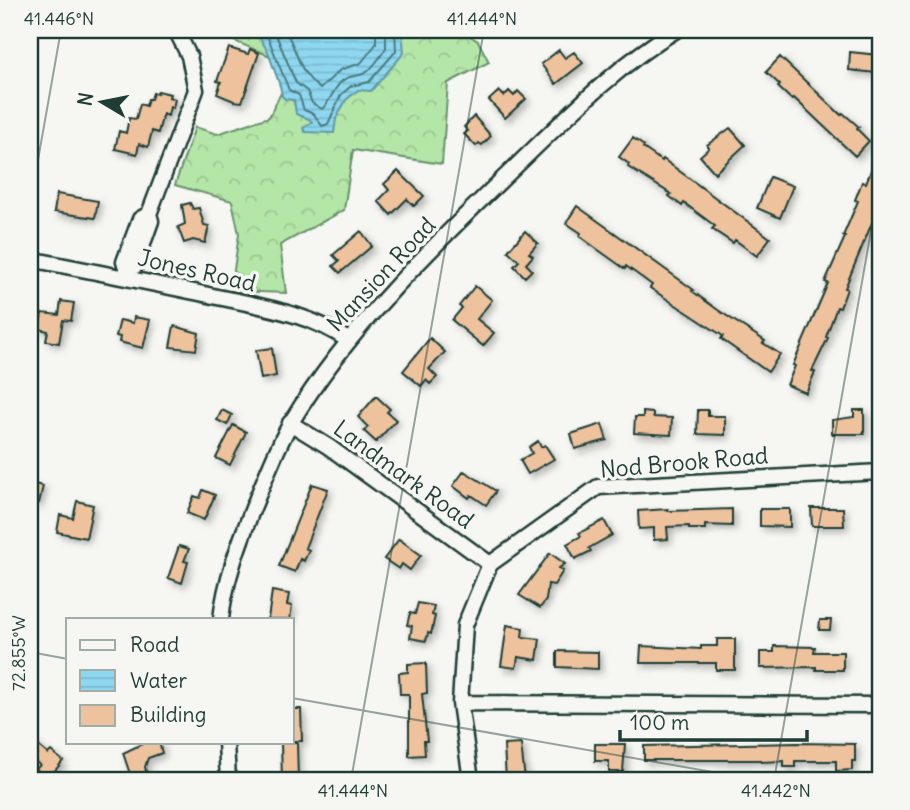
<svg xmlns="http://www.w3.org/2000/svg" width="910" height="810" font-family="Delius,sans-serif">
	<defs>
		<pattern id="forest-crowns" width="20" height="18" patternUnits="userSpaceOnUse" patternTransform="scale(1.75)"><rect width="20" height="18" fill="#b3e6a7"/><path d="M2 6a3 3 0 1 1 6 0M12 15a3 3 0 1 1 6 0" fill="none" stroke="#9ac690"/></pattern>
		<pattern id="water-rules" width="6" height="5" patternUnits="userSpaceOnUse" patternTransform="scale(1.75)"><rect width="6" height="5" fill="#8ed7f0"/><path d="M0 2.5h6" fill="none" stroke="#7ab9ce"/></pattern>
		<filter id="shadow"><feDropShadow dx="3.5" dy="3.5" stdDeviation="3.5" flood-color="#0004"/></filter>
	</defs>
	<rect width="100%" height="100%" fill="#f6f6f2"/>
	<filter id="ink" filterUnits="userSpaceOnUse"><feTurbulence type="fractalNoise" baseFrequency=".0143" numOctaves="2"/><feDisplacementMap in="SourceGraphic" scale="14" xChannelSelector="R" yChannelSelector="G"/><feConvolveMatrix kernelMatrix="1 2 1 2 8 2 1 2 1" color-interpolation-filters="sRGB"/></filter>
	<g filter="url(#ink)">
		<path fill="url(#forest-crowns)" stroke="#69926e" stroke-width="2" d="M237 30H460L478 41 489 62 448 83 442 164 353 150 344 210 280 245 286 293 231 291 239 234 232 201 175 185 195 127 217 134 269 117 282 91 270 56 234 41Z"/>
		<path fill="url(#water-rules)" stroke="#6299a5" stroke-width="2" d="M259 30H402L404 53 371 91 358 90 346 100 336 119 334 133 305 132 303 128 312 122 309 119 296 114 294 100 285 99 282 96C281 83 273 69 270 57 267 46 258 41 259 30Z"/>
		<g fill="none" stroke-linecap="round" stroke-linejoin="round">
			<path stroke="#4b7b7f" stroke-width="2" d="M265 30 289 90 299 95 304 110 314 114 322 126 328 124 341 95 351 86 369 82 396 51 395 30
				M274 30 296 83 307 91 312 103 322 109C331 101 333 89 342 81 349 75 356 77 363 74 372 71 381 55 386 48V30
				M285 30C300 55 296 69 320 89L340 70 361 63 376 44V30"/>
		</g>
		<path fill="#edc29d" stroke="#1f3d34" stroke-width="2" filter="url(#shadow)" d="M229 48 248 54 250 49 259 53 242 102 234 101 217 94 221 82 217 81Z
			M559 50 565 58 574 52 583 63 556 84 541 64Z
			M850 52 878 55 876 73 849 70Z
			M780 57 841 115 843 113 859 127 857 129 869 141 855 156 794 98 792 100 778 87 780 85 766 72Z
			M158 91 170 94 169 97 175 99 173 108 170 107 168 116 163 114 158 133 152 131 148 147 139 144 137 154 115 149 119 131 126 133 129 118 136 119 140 104 146 106 148 99H151L153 93 157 94Z
			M499 91 504 96 509 91 514 96 518 91 526 99 505 118 489 100Z
			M474 116 491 136 482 145 479 143 476 146 464 134 468 131 464 127Z
			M730 128 745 145 715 173 700 156 709 148 707 145Z
			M633 138 644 146 643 148 662 161 663 159 770 238 757 256 735 240 733 243 712 229 715 226 684 203 682 206 669 196 671 194 628 167 629 164 619 157Z
			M873 165 880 168V194L876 205 879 206 845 288 847 289 840 308 837 307 826 337 828 338 812 371 815 372 806 393 787 385 795 366 793 365 828 283 825 282 845 237 843 236 858 201 855 200 862 182 866 183Z
			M398 171 424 196 414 206 407 199 391 215 378 201 389 190 384 184Z
			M770 177 793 186 780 218 757 208Z
			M57 194 98 201 95 218 54 212Z
			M190 203 193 209 199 208 204 225 209 226 205 243 193 240 184 243 178 227 185 224 182 205Z
			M577 206 694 290 692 291 718 310 765 341 763 343 780 354 768 372 721 339 723 336 650 288 652 285 626 266 625 269 579 236 581 233 566 223Z
			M361 231 372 246 340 273 333 266 339 261 333 255Z
			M525 231 538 243 529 253 533 256 526 264 532 270 525 277 514 266 519 261 508 251Z
			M475 286 492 300 477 319 494 333 483 346 452 320 462 308 459 306Z
			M61 301 74 303 71 321 63 320 59 343 46 341 48 331 39 329 42 313 59 315Z
			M134 317 150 320 143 348 119 342 120 337 116 336 120 320 133 323Z
			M174 326 199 333 196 350 170 347Z
			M430 338 445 352 429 369 437 377 430 384 426 380 421 386 403 371Z
			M272 348 276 376 261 379 256 350Z
			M376 396 390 409 387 412 396 420 376 442 364 431 368 427 358 417Z
			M222 410 232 415 227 425 217 420Z
			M698 410H708V416H725V435L697 434Z
			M854 410H864V434H832V420L854 417Z
			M643 412 653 413V417L672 418 671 435 634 433 635 417H643Z
			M602 424 607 440 575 449 571 434Z
			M233 425 246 432 230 465 216 458Z
			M538 441 541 447 545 445 554 459 528 474 520 460 532 453 529 447Z
			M464 471 496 491 486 505 471 495 469 498 453 486Z
			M30 483 43 486 39 503 30 501Z
			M312 484 328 489 305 548 309 550 304 561 300 559 295 572 279 566Z
			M203 490 215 495 204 520 187 513 194 496 200 498Z
			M77 501 93 505 86 538 57 532 60 515 73 518Z
			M811 508H843L844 526H812Z
			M668 509V511L732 509V526L705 525V529H689V526L667 527 668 539 654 540V528L639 529 638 511Z
			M760 509H790V527L760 526Z
			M604 520 612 535 589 548 591 551 575 559 567 544 581 536 579 533Z
			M399 539 421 555 410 570 402 564 399 569 384 559Z
			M179 546 189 549 184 561 188 562 182 583 168 578Z
			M550 553 565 564 559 568 563 571 554 585 548 584 546 600 540 608 519 595Z
			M272 591 289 594 287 605 292 606 290 619H268Z
			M418 603 434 606 432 615 435 616 431 634 428 633 426 641 410 638 412 626 407 625 410 613 415 614Z
			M820 620H831L830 630H819Z
			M507 625 523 628 522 637 540 639 537 660 518 657 516 668 501 666Z
			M717 639H735V670H716V663H640L641 646 701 649V646H717Z
			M774 646 815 647 814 652H843V670H816V667L760 668V652H774Z
			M557 651 598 652V669L557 667Z
			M426 663 427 693 422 694 427 741H424L425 755 409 756V694H400L399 673 408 672V664Z
			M292 709H301L302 741H292Z
			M30 739 48 754 51 751 63 761 48 779 36 769 40 765 30 758Z
			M146 742H159L162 753 148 758 145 767 147 776 132 780 123 753Z
			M281 742H297L298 780H282Z
			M798 743 855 744V761H852V770L836 771V761H795V767H784V761L761 762V760H644V746Z
			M521 744 525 780H506L504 745Z
			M595 744H625L623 772H609V761H595Z"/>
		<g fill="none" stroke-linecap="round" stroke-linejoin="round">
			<defs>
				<path id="street" d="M30 259C91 271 152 283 213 296 258 306 311 313 349 341
					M128 271 124 262 140 219 149 214
					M127 278 128 271 135 266 151 221 149 214 196 90 189 56 176 30
					M290 423 329 447 490 564
					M221 619C225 581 239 544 253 508 265 479 276 448 292 421 348 328 437 242 515 167 565 119 616 66 676 30
					M460 703 880 705
					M226 742 228 780
					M471 780 460 703 465 625 490 564 598 487 880 472"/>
			</defs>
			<use href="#street" stroke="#1f3d34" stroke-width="19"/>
			<use href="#street" stroke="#f6f6f2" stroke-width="14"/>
		</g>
	</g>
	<path fill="none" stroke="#1f3d34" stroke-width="2" stroke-opacity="0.45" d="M30 205 61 30M30 652 68 659M292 698 758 780M351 780 484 30M774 780 880 180"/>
	<g text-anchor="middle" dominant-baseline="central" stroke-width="7" stroke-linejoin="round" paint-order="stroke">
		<g font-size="23" fill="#1f3d34" stroke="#f6f6f2">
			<text transform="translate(197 270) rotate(13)">Jones Road</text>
			<text transform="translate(381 274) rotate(-47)">Mansion Road</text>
			<text transform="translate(684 462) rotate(-5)">Nod Brook Road</text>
			<text transform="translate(404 474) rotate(36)">Landmark Road</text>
		</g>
	</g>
	<rect width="910" height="810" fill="none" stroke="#f6f6f2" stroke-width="77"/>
	<rect x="66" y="618" width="228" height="126" fill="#f6f6f2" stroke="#a0aca6" stroke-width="2"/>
	<rect x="80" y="640" width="35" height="10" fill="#f6f6f2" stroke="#a0aca6" stroke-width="2"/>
	<text x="130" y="652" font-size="21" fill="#1f3d34">Road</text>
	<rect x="80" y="670" width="35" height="21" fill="url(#water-rules)" stroke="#a0aca6" stroke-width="2"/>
	<text x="130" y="688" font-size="21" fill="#1f3d34">Water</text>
	<rect x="80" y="705" width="35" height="21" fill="#edc29d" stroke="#a0aca6" stroke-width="2"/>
	<text x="130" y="722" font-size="21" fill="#1f3d34">Building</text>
	<g transform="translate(102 102) rotate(280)" stroke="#f6f6f2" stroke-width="5" paint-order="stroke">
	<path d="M0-5L12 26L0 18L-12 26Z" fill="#1f3d34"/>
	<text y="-10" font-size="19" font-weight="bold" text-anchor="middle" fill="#1f3d34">N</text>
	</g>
	<path d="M620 730v10h187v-10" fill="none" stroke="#1f3d34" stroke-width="3.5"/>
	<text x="630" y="730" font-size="21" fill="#1f3d34" stroke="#f6f6f2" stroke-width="5" paint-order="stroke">100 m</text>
	<rect x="38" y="38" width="834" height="734" fill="none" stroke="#1f3d34" stroke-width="2.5"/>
	<g font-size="18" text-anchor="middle" fill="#1f3d34">
		<text x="59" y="25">41.446°N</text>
		<text x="482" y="25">41.444°N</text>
		<text transform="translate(19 653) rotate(-90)" y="6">72.855°W</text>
		<text x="353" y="797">41.444°N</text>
		<text x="776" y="797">41.442°N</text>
	</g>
</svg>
